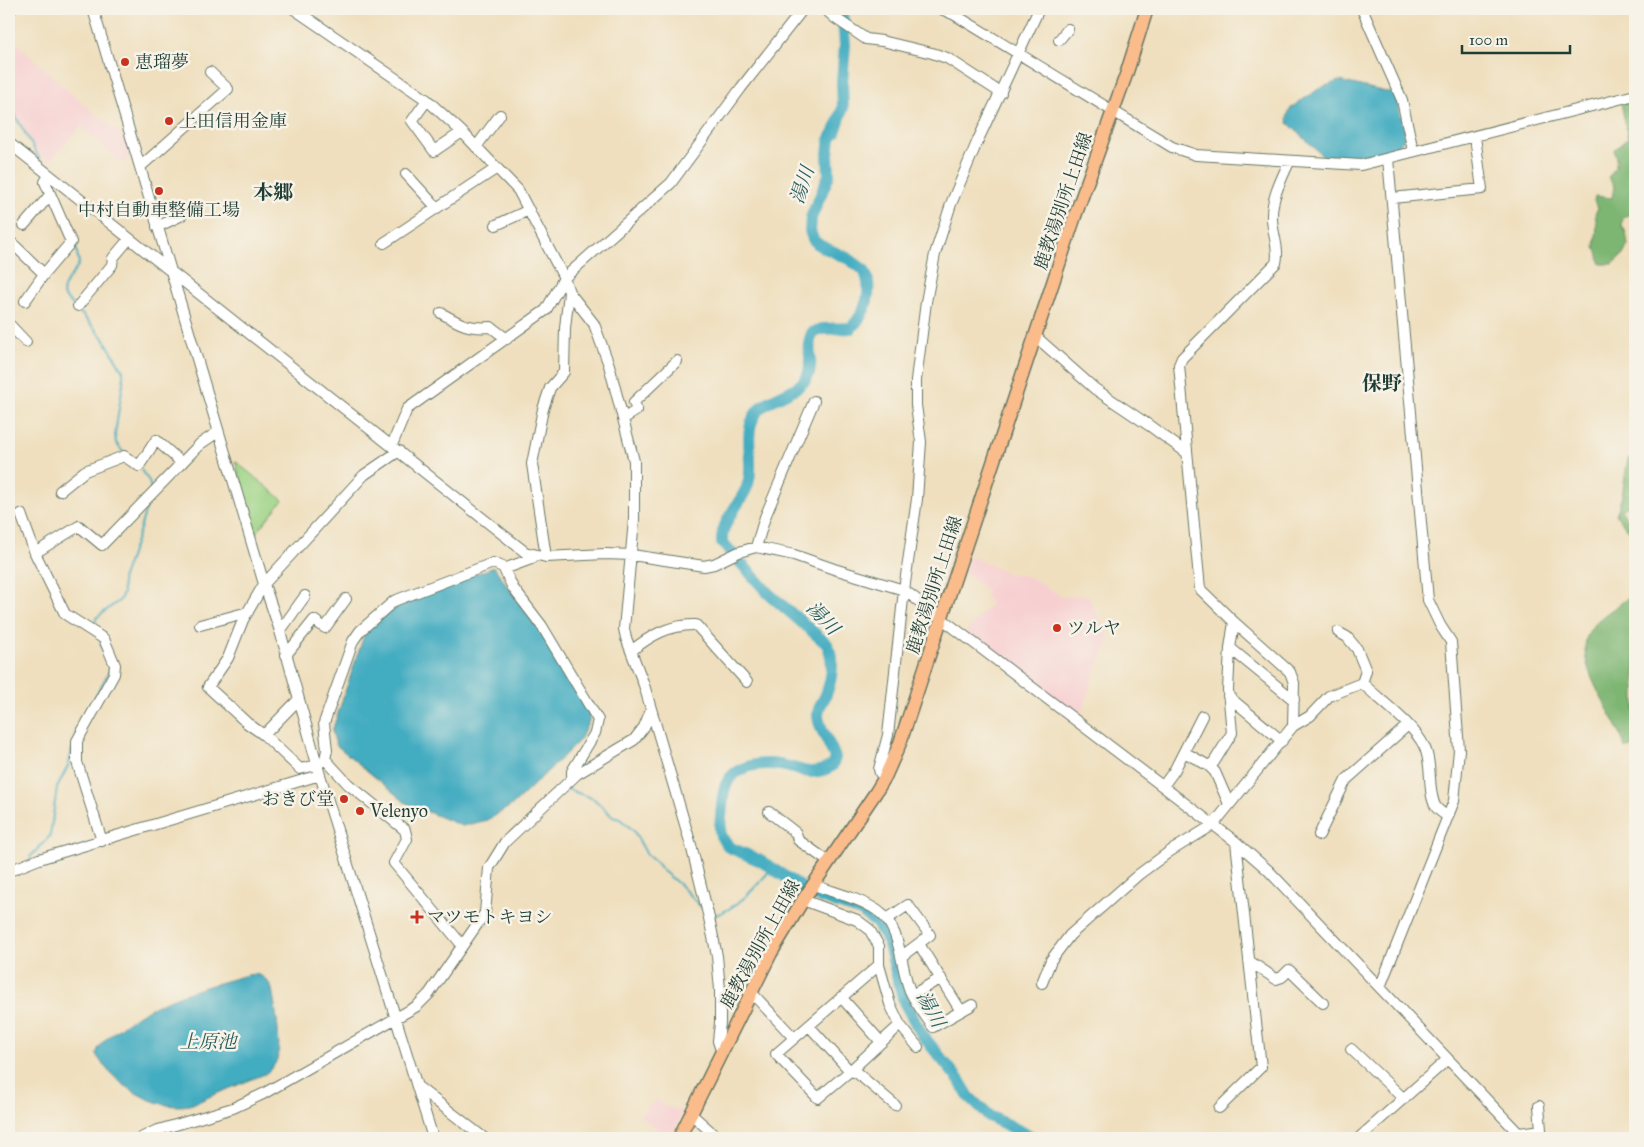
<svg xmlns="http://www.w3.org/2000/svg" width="1644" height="1147" font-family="'IM FELL Great Primer','Noto Serif JP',serif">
	<rect width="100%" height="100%" fill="#f7f3e8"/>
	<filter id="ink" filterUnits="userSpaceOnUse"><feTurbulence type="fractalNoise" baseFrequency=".02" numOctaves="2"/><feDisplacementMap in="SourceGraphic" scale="10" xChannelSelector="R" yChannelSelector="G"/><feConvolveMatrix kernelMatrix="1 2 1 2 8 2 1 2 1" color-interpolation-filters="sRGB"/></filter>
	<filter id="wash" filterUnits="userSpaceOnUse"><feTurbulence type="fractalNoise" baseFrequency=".0096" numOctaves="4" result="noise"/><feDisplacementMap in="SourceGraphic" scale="20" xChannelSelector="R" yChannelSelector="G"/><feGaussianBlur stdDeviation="1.12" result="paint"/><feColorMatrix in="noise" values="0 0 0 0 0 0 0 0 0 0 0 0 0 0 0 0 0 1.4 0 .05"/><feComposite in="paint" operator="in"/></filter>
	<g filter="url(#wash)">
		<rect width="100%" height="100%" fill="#efdfbe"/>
		<path fill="#f7cfd0" d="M9 36 69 92 124 137 130 155 123 164 81 126 49 162 37 153 17 116 9 107Z
			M970 556 1007 573 1030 577 1062 597 1087 595 1111 640 1094 673 1080 718 966 632 992 603 984 597 987 591 964 572Z
			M656 1099 664 1106 684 1111 670 1138 640 1116Z"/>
		<path fill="#9cd384" stroke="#5e885c" d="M235 461 283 500 255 534Z"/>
		<path fill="#7db572" stroke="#4e7953" d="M1635 99V216L1629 215 1623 217 1622 226 1626 232 1628 245 1623 255 1613 264H1601L1595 247 1597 226 1595 214 1598 208 1594 201 1595 196 1612 198 1614 186 1608 177C1617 169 1618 162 1614 150L1628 138 1621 103Z
			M1628 458 1635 461V508L1631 503 1621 510 1635 529V538L1616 515 1622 496Z
			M1635 588V747L1625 748C1623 742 1621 736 1619 730 1606 703 1570 656 1592 627 1604 611 1626 605 1635 588Z"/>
		<path fill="#42acc1" stroke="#30747a" d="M1339 81 1391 93 1396 96 1405 132 1404 139 1391 154 1369 159 1347 160 1324 157 1288 123C1286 117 1288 112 1292 107L1320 88Z
			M494 567 566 669 589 713V721L580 740 514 804 488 820 462 826 406 803 336 745 332 731 364 635 377 620 413 597Z
			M255 974C264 976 268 980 272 989 275 1005 282 1044 277 1059 275 1066 270 1070 265 1074 247 1081 229 1089 211 1096 204 1099 197 1103 189 1105 156 1112 112 1083 96 1054 100 1043 107 1038 116 1031 153 1000 201 988 247 975Z"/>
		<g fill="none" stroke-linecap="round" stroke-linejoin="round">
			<path stroke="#42acc1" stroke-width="2" d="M9 108 16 117 42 163
				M74 306 63 295C63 281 74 275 79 263L75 243
				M77 309 104 339 123 371V383L115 434 116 443 124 453
				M141 470 149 481 151 489
				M95 628 96 618 120 600 123 593 122 580 139 532 147 505
				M75 734 110 670 100 642
				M567 789 594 799 613 817 620 819 634 831 647 855 659 865 663 871 680 885 702 908
				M30 857 50 836 57 788 69 764 72 749
				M712 916C737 910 756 887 772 868"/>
			<path stroke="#42acc1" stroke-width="12" d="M842 9 845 45 842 82 843 108 835 132 830 138 828 154 829 175 811 218 810 231 813 239 819 245 849 259 864 270C874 290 866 313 851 328L822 329 812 333C805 348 815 363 807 377 799 393 769 396 757 412 741 433 756 463 747 487 739 506 721 521 722 542L769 594 827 644C835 661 832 680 825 697 822 702 818 708 818 715 818 727 831 745 835 758L832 766C825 770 818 772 810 772 799 771 790 766 779 765 760 762 733 765 725 787 722 797 721 818 720 829L721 836 729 847 761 861 812 894 861 911 877 923 888 941 904 1002 923 1036 959 1080 969 1097 989 1116 1024 1133 1032 1138"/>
		</g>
	</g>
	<g filter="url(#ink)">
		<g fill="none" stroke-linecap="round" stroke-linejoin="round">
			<defs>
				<path id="minor" d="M93 9 264 584 280 631 320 775 433 1138
					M294 9 427 100 462 132 518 190 564 278 569 292 594 324 609 365 634 461V520L624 629 626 638 644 685 691 845 709 918 717 956 720 990V1023L718 1041 722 1053
					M825 9 835 18 866 39 882 41 932 53 947 58 1001 93
					M941 9 955 15 1172 147 1196 155 1361 165 1635 95
					M1362 9 1402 100 1413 151
					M1059 40 1068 29
					M427 100 412 121 434 151 462 132
					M9 143 525 552 546 557 605 554 632 555 704 566 714 564 739 552 756 547 794 555 834 569 904 590 1236 842 1268 870 1523 1138
					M476 147 500 115
					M1289 162C1282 178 1272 197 1272 215 1271 231 1280 247 1276 263L1182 358 1179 365 1200 589 1234 622 1290 672 1294 683 1293 726
					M140 167 228 89 210 72
					M406 174 437 208
					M1392 198 1482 189 1475 137
					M24 225 50 195
					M496 225 529 210
					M157 227 182 215
					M9 240 44 274
					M384 243 497 168
					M25 301 44 274 71 242 45 182 49 175
					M78 306 112 265 113 258 129 239
					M441 313C460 324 468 329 491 327L507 339
					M9 324 26 342
					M1035 336 1095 389 1150 426 1187 453
					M623 419 637 410 634 402 677 361
					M392 445 407 409 546 310 564 278 671 183 741 88 803 9
					M60 491 85 471 124 456 139 466 156 440 182 463
					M21 514 35 553 65 614 104 639 115 665 114 674 77 741V762L102 841
					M756 547 765 517 814 401
					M35 553 79 526 102 545 200 444 218 432
					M546 557 532 464 543 409 550 388 564 372 565 328 569 292
					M504 569 531 559 536 555
					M200 625 248 612
					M280 631 305 596
					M1338 632 1347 637 1357 649 1366 671 1362 683
					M1230 648 1294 700
					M631 651C650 636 670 624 696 625L747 682
					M286 655 314 620 325 628 346 599
					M1228 696 1282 741
					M299 699 264 735 247 723 208 687 228 658 243 620 264 584 364 475 399 451
					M264 735 300 769 317 765 325 759 348 784 405 830 407 839 394 863 462 945
					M1184 752 1209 766
					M325 759 327 750 324 723 353 641 360 631 394 601 493 563 503 567 513 588 542 626 598 720 595 733 572 771V778
					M885 777 880 773 879 769 888 735 904 590 917 499 921 442 916 405V380L926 302 935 254 951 204 978 140 1039 9
					M1163 786 1174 771 1202 716
					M1229 804 1215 772 1209 766 1214 762 1232 733 1228 690 1230 648 1234 622
					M769 812 796 833 798 840 829 862
					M1319 835 1346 780 1408 725
					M9 871 39 859 320 775
					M814 885C835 893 859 898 878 911 902 928 900 967 910 991 916 1004 925 1015 933 1027L972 1005
					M803 900 857 920 869 929 879 946V965L890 1004 900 1025 918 1047
					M887 919 908 905 930 935 902 956
					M919 944 961 1011
					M1249 961 1276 979 1282 977 1289 970 1323 1003
					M879 965 776 1054 818 1098 850 1071 900 1025
					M1042 983 1051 960 1070 935 1138 875 1169 852 1213 825 1293 726 1310 716 1329 696 1362 683C1380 700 1414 725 1424 746 1433 763 1427 794 1436 807 1439 811 1444 814 1448 817
					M1380 987 1454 801 1459 750 1451 642 1440 625 1428 600 1388 159
					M751 992 794 1038
					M912 995 941 978
					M841 997 881 1042
					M809 1026 850 1071 857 1073 895 1105
					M1351 1049 1404 1099
					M418 1087 484 1138
					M1219 1108 1261 1067 1236 842
					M691 1114 718 1138
					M1519 1133 1541 1130 1539 1106
					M141 1138 155 1131 233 1108 263 1094 417 1006 429 994 485 913 489 868 505 842 577 774 634 740 644 727 651 710
					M1359 1138 1448 1059"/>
				<path id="major" d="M9 10V9
					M679 1138 771 953 803 900 876 792 885 777 900 743 1075 216 1126 75 1147 9"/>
			</defs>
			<use href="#minor" stroke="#687664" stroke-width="12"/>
			<use href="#major" stroke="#687664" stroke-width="15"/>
			<use href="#minor" stroke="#fff" stroke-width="10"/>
			<use href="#major" stroke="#fabc8b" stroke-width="12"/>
		</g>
	</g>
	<g fill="#c8321e" stroke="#f7f3e8" stroke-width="2">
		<circle cx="125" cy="62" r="5"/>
		<circle cx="169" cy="121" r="5"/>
		<circle cx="159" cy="191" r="5"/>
		<circle cx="1057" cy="628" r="5"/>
		<circle cx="344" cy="799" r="5"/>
		<circle cx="360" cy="811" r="5"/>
		<path d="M414.5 909.5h5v5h5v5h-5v5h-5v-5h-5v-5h5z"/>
	</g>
	<g text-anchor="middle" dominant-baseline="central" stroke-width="5" stroke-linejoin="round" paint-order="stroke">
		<g font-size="18" fill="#1f3d34" stroke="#f7f3e8" text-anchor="start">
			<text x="135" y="62">恵瑠夢</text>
			<text x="179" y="121">上田信用金庫</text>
			<text x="159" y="210" text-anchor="middle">中村自動車整備工場</text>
			<text x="1067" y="628">ツルヤ</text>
			<text x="334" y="799" text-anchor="end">おきび堂</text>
			<text x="370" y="811">Velenyo</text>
			<text x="427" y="917">マツモトキヨシ</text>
		</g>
		<g font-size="18" fill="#1f3d34" stroke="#f7f3e8">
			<text transform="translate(1063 201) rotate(-71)">鹿教湯別所上田線</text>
			<text transform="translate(934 585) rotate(-72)">鹿教湯別所上田線</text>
			<text transform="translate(760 944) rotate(-61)">鹿教湯別所上田線</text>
		</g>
		<g font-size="19" font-style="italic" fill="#2a5e5e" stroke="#f7f3e8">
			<text transform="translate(802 185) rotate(-72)">湯川</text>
			<text transform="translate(823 618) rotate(46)">湯川</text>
			<text transform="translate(931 1009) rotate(62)">湯川</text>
			<text x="208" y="1041">上原池</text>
		</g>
		<g font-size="20" font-weight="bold" fill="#1f3d34" stroke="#f7f3e8">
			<text x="273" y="192">本郷</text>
			<text x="1382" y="383">保野</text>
		</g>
	</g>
	<rect width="1644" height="1147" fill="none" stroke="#f7f3e8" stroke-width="30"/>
	<path d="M1462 45v8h108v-8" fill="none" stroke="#1f3d34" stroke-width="2.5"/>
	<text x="1469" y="45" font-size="15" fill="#1f3d34" stroke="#f7f3e8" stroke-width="4" paint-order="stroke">100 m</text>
</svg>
